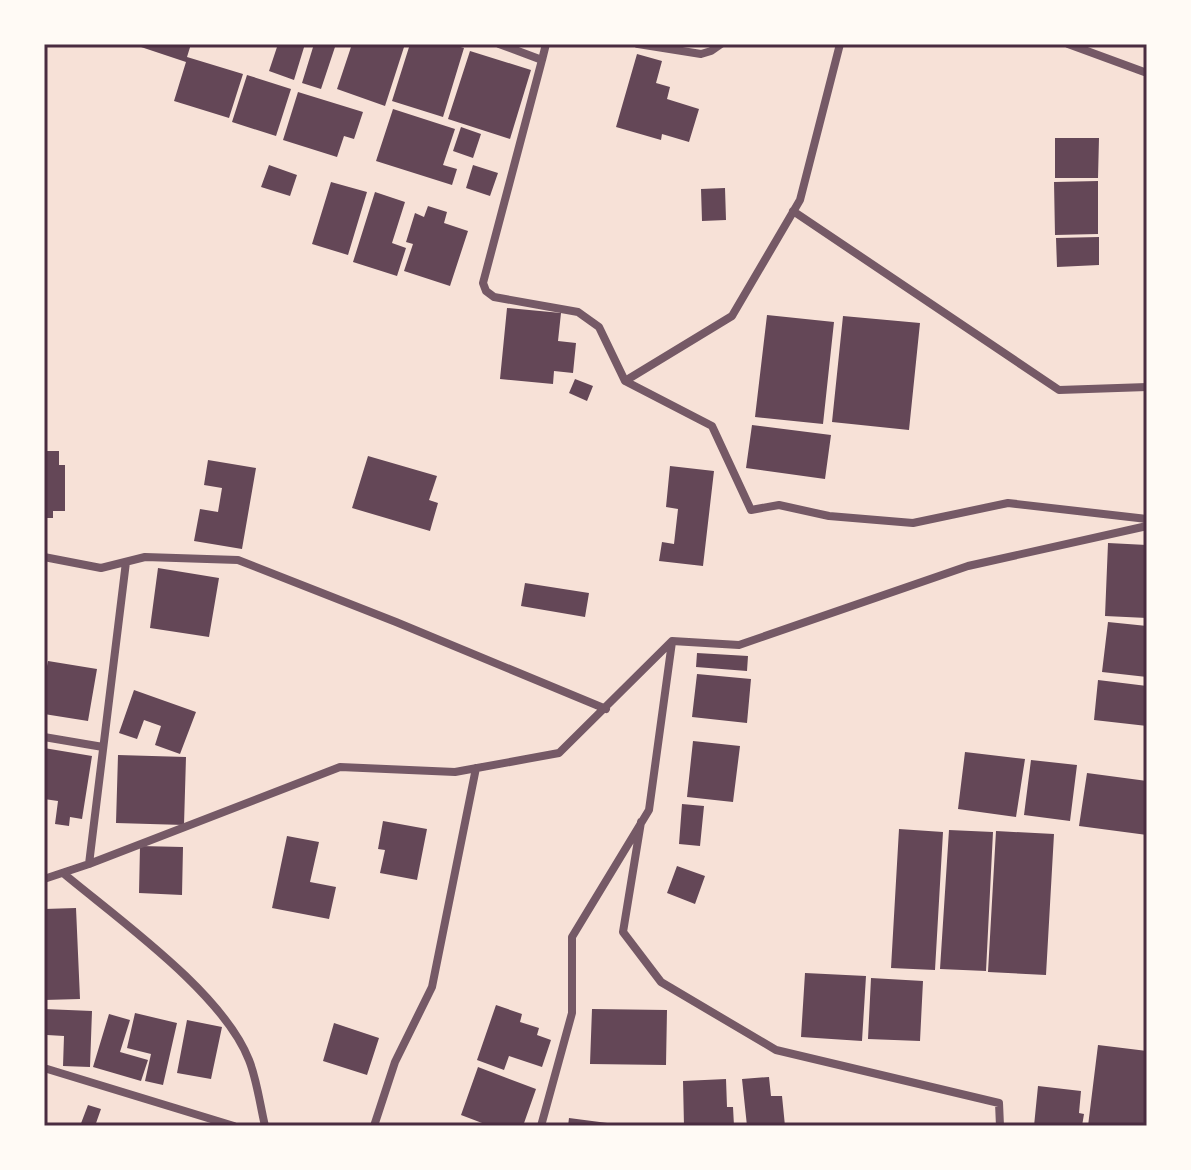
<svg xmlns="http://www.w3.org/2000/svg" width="1191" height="1170" font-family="Overpass,sans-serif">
	<rect width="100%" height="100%" fill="#f7e1d7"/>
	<path fill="#644757" d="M132 44H191L187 57 243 74 229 118 174 101 186 62Z
		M278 44H305L294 80 269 71Z
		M314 44H336L321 89 302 83Z
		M352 44H405L385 106 337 89Z
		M410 44H451L464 48 443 117 392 101Z
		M470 51 531 70 510 139 448 119Z
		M637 54 662 61 656 83 670 87 667 99 699 109 689 142 662 134 661 140 616 127Z
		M247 75 291 89 276 136 232 122Z
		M298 92 363 112 354 139 344 136 337 157 283 140Z
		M393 109 455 129 443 165 457 169 452 185 376 161Z
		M461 127 481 134 473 158 453 151Z
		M1055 138H1099L1098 178H1055Z
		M269 165 297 175 290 196 261 187Z
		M473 165 498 173 490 196 466 188Z
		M1098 181V234L1055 235 1054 182Z
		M331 182 367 192 348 255 312 244Z
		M725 188 726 220 702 221 701 189Z
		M375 192 405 202 392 243 406 248 397 276 353 262Z
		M428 206 447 212 444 223 468 231 450 286 404 271 413 244 406 242 415 213 424 217Z
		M1099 237V265L1057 267 1056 238Z
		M507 308 561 313 558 341 576 343 573 373 554 371 553 384 500 379Z
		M767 315 834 322 823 424 755 417Z
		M843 316 920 323 909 430 832 422Z
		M575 379 593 386 587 401 569 393Z
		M752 425 831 435 825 479 746 468Z
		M44 451H59V465H65V511H53V518H44Z
		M368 456 437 476 429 500 438 503 430 531 352 508Z
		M208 460 256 468 242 549 194 541 200 509 218 512 222 488 204 485Z
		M670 466 714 471 703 566 659 561 662 542 674 544 678 509 666 507Z
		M1108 543 1147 545V618L1105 616Z
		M158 568 219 578 209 637 150 628Z
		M525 583 589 593 585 617 521 606Z
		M1108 622 1147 626V677L1102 672Z
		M697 653 748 656 747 671 696 667Z
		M48 661 97 669 88 721 44 714V681Z
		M697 674 751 679 747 723 692 717Z
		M1098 680 1147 686V726L1094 720Z
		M134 690 196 712 180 754 155 745 161 726 144 720 137 739 119 733Z
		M693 741 740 746 733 802 687 797Z
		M44 748 92 756 82 819 70 817 69 826 55 824 58 801 44 799Z
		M965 752 1025 759 1016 817 958 809Z
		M118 755 186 757 184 825 116 823Z
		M1031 760 1077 765 1070 821 1024 815Z
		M1087 773 1147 781V835L1079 826Z
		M682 804 704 806 700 846 679 844Z
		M383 821 427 829 417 880 380 873 385 850 378 849Z
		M899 829 943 832 935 970 891 968Z
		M949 830 993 832 986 971 940 969Z
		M996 831 1054 834 1046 975 988 972Z
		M287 836 319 842 310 882 336 887 329 919 272 908Z
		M140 846 183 847 182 895 139 893Z
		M677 866 705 876 695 904 667 893Z
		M76 908 80 999 44 1000V909Z
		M805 973 866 976 862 1041 801 1037Z
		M871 978 923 981 920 1041 868 1039Z
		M496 1005 522 1014 520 1022 539 1028 537 1035 551 1040 542 1067 509 1056 504 1070 477 1060Z
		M44 1009 92 1011 90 1067 63 1066 64 1036 47 1035V1045H44Z
		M592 1009 667 1010 666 1065 590 1064Z
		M135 1013 177 1023 163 1085 145 1081 151 1054 127 1048Z
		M109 1014 130 1020 120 1052 148 1060 141 1081 93 1067Z
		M187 1020 222 1027 211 1079 177 1073Z
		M334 1023 379 1038 367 1075 323 1061Z
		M1098 1045 1147 1051 1146 1126H1088Z
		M478 1067 536 1089 523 1126H490L461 1115Z
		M769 1077 771 1096H782L785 1126H747L742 1079Z
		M726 1079 727 1107H733L734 1126H684L683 1081Z
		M1038 1086 1081 1091 1079 1113 1084 1114 1082 1126H1034Z
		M88 1105 101 1109 95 1126H80Z
		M569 1118 615 1124 614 1126H568Z"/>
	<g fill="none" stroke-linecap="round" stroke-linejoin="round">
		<path stroke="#755966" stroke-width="8" d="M499 44 542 60 483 283 486 291 494 297 578 312 599 327 625 381 712 426 751 510 779 505 829 516 913 523 1008 503 1147 519
			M638 44 701 54 711 51 721 44
			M1068 44 1147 73
			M542 60 546 44
			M793 211 1059 390 1147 387
			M625 381 732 316 800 200 840 44
			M44 557 101 568 145 557 238 560 396 622 606 709
			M44 737 103 747
			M641 822 623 932 661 982 776 1050 999 1103 1000 1126
			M89 864 126 562
			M63 873C118 919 223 993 249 1060 257 1080 260 1105 265 1126
			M44 879 89 864 340 767 455 772 559 753 672 641 739 645 968 566 1147 526
			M44 1068 234 1126
			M374 1126 395 1062 432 987 476 768
			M541 1126 572 1013V937L649 810 672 642"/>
	</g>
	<rect width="1191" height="1170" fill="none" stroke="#fffaf5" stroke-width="92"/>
	<rect x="46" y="46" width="1099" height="1078" fill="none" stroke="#4a2c40" stroke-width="3"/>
</svg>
